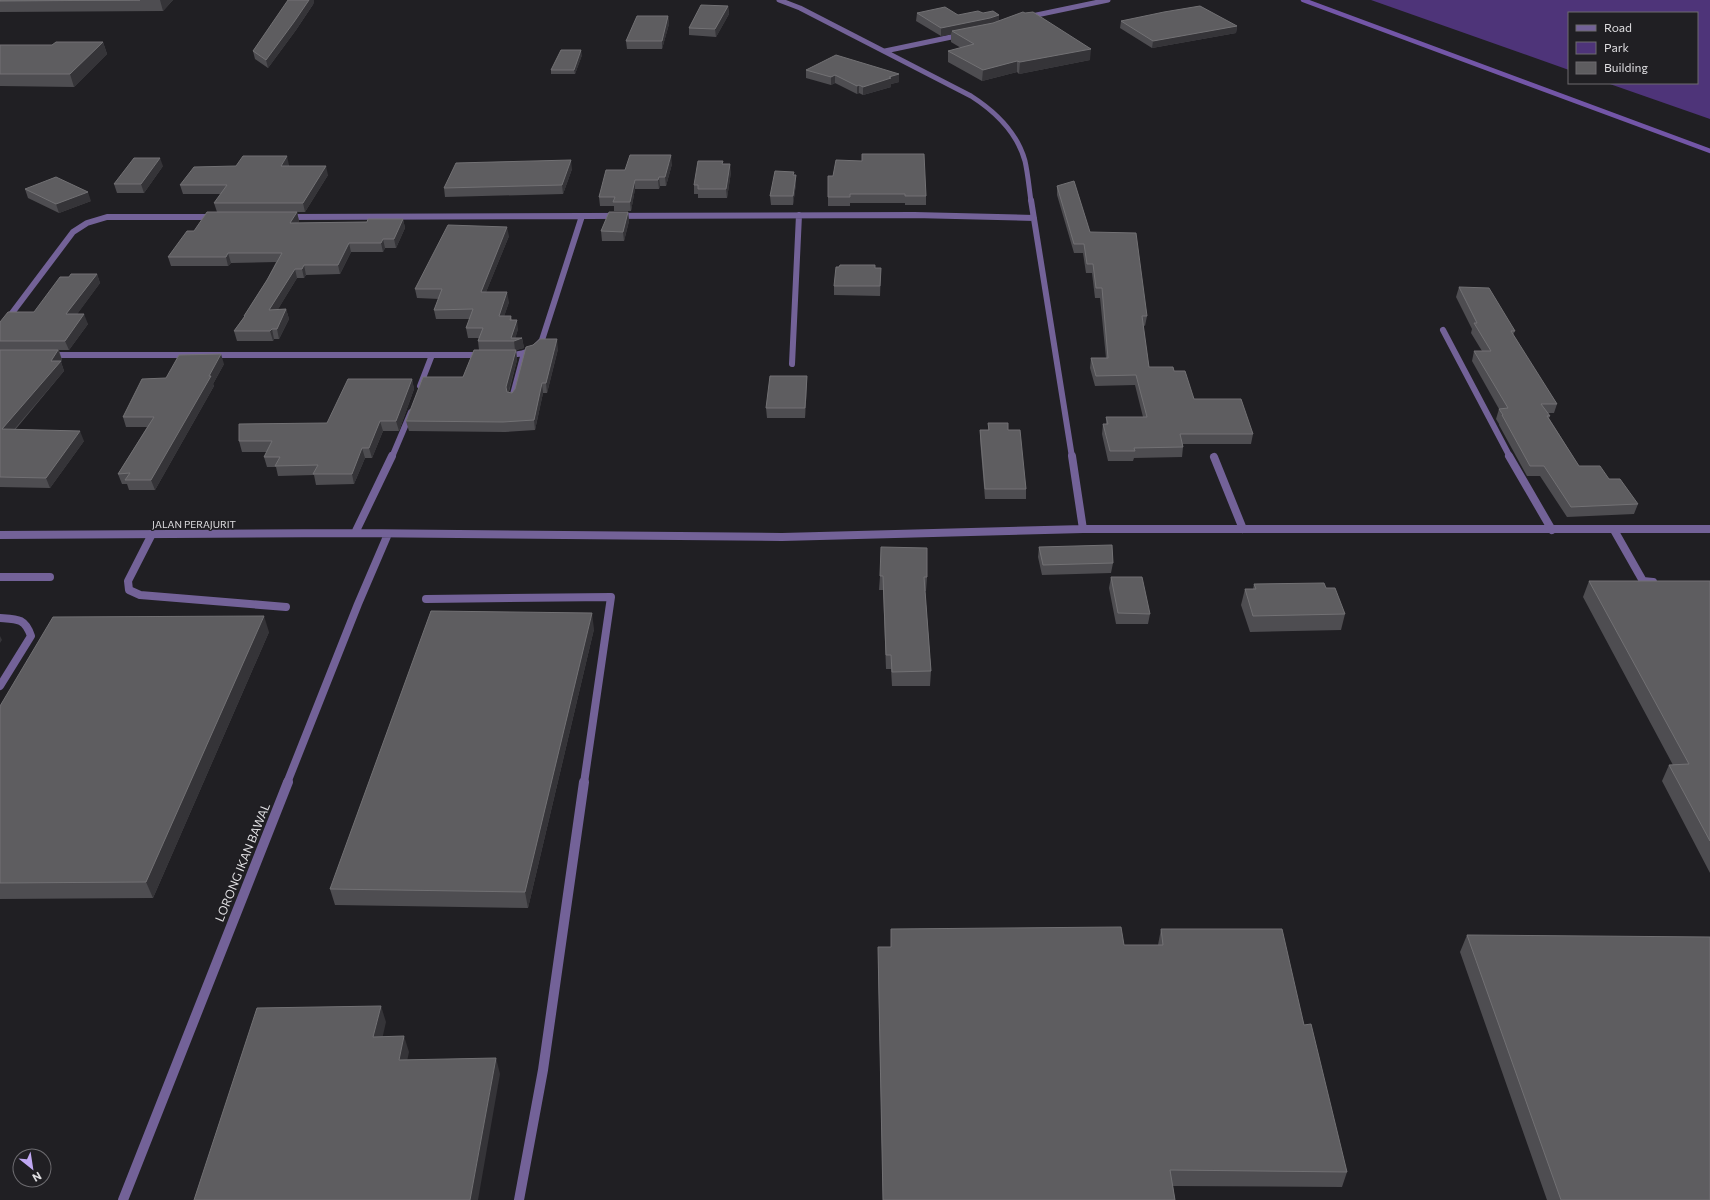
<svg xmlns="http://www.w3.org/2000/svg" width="1710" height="1200" font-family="Commissioner,sans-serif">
	<rect width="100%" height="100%" fill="#201f23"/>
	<path fill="#4e3479" d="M1371 0H1710V119L1607 83H1697V13H1569V70Z"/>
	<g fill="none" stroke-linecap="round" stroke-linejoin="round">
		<path stroke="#7356a7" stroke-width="4.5" d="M1303 0 1710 151"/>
		<path stroke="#736298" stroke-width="8" d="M1614 530 1643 581 1653 582
			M152 534 128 581 129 590 140 595 286 607
			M0 577H50
			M426 599 611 597 584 783
			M0 618C17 619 25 618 31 636L0 686"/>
		<path stroke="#736298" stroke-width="10" d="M519 1200 543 1070 584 782"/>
		<path stroke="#736298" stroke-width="5" d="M779 0 800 8 971 96C996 112 1017 132 1025 161 1028 174 1029 188 1031 201
			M1027 17 1108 0
			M885 51 961 35"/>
		<path stroke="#736298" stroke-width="6" d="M1031 200 1072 457
			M287 217 582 216
			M0 329 73 232 87 223 107 217H215
			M1443 330 1510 457
			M51 355H481
			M507 355C521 355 533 352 542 340L582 216 914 215 1034 218
			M792 364 799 215
			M420 386 432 355
			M512 398 524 353
			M392 457 411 412"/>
		<path stroke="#736298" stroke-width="8" d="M1072 456 1083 529
			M1509 456 1552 530
			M1214 457 1243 529
			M355 533 392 456
			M0 535 355 533 782 537 1083 529H1710
			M287 783 358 604 388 534"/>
		<path stroke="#736298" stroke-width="10" d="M123 1200 288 782"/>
	</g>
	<path fill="#4e4d51" d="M0 0H173L163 11 0 12Z
		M314 3 296 30 268 68 255 59 253 51Z
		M728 6 729 14 716 37 689 35V28Z
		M917 13 958 15 983 13 999 15V20L1090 60 1019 74 1017 72 982 81 948 62V51L961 48 951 42V34L941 36 916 21Z
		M668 16 669 24 662 49H627L626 41Z
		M1121 21 1237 26 1236 33 1152 48 1120 28Z
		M103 42 107 54 74 87 0 86V45H52Z
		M582 55 575 74H551V70Z
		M806 70 899 82 891 84V87L863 95 859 93 857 94 835 83 831 85 806 78Z
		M672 164 666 186H660L659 189H635L631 211H614V206H600L599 197 625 170Z
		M723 164 731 172 727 198H698V194H694V185Z
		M289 165V166L328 175 305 212H217L214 203 221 194H183L180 185 236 166Z
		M163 166 144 193H117L114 184Z
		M572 169 563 194 445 197 444 188Z
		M794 175H796V184L793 205H771L770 196Z
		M828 176 926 196V205H905V203H850V206H828Z
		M1057 186 1090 232 1147 316 1145 326 1143 325 1149 367 1174 371 1194 399 1253 434 1251 444H1183V447L1182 457 1134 458 1133 461H1108L1102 434 1103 424H1106V417H1143L1135 385 1095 386 1090 368 1091 358H1106L1100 298H1095L1092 273H1086L1083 253H1074L1057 195Z
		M25 189 91 201 59 213 28 198Z
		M297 212 299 221 298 223 367 222 403 219 405 228 396 248H385L383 252H351L340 274 306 275 304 278H297L278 309H286L289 319 279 339H274L273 341H237L234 331 244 317V316L267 280 276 262 231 263 228 266H171L168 257 194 231Z
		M628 212 629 221 624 241H602L601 231Z
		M509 236 486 292 509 302 504 316H511L512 320 518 329 515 338H522L524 348 516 350 517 360 509 392 512 393 558 349 547 393H543L535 430 505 432 409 431 406 421 463 377 479 350 478 341 479 338H468L466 328 470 319H436L434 310 439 299 417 298 415 289Z
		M875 268H881L880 296 834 295V286Z
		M97 274 100 283 77 314 88 324 69 350H59L62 360 61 362 64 371 15 430 84 441 50 488 0 487V322L34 312 69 277Z
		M1459 287 1515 331 1513 335 1557 404 1554 413H1548L1550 416 1549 418 1579 466 1609 479 1638 504 1634 514 1567 517 1540 476H1527L1499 425V424L1496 419 1499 409 1472 361 1474 351H1482L1471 333 1472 329 1456 297Z
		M224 364 213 384 214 386 155 490H129L127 484H122L118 474 147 427H126L123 417 166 378Z
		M807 376V386L805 418H767L766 408Z
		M412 379 414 389 399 431H383L372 458H365L354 484 316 485 314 475 278 476 276 467H267L264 457 267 452H242L239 441 327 423Z
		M988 423 1008 430 1026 489V499H985L980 440V430H988Z
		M1039 547 1113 563 1111 573 1042 575 1038 557Z
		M880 576 927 577 926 591H925L931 671 930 686H892L891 669H886L883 590H879Z
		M1111 577 1150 614 1148 624H1116L1109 588Z
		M1589 581H1710V873L1662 781 1669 765H1673L1583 597Z
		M1254 584 1326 588 1345 614 1341 630 1250 632 1241 605 1245 589H1253Z
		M594 629 528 908 335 905 330 889Z
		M269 632 153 898 0 899V706Z
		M891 929 1124 945H1158L1161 929 1304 1025 1347 1172 1342 1187 1173 1186 1175 1200H883L878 963V947H891Z
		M1467 935 1710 1200H1547L1460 952Z"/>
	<path fill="#353438" d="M160 0H173L163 11Z
		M309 0H314V3L296 30 268 68 266 60Z
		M728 6 729 14 716 37 715 29Z
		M999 15V23L952 31 951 34 941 36V28Z
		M668 16 669 24 662 49V41Z
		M1237 26 1236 33 1152 48 1153 41Z
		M103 42 107 54 74 87 70 74Z
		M1091 49 1090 60 1019 74 1020 62Z
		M581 50 582 55 575 74 574 70Z
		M1017 61V72L982 81 983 70Z
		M899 74V82L891 84V87L863 95V87L889 77Z
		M835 75V83L831 85V77Z
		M859 85V93L857 94V86Z
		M671 155 672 164 666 186 665 177Z
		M287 156 289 165 283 174 281 166Z
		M160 158 163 166 144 193 141 184Z
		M571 160 572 169 563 194 562 185Z
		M730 164 731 172 727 198 726 189Z
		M326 166 328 175 305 212 303 203Z
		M796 175V184L793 205V196Z
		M659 177 660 186 659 189 658 180Z
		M635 180V189L631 211 630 202Z
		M88 192 91 201 59 213 56 204Z
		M297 212 299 221 293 232 290 223Z
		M628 212 629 221 624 241 623 232Z
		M403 219 405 228 396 248 394 239Z
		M507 227 509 236 482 302 481 292Z
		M383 239 385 248 383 252 381 243Z
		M349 243 351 252 340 274 338 265Z
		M228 253 231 263 228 266 226 257Z
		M304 265 306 275 304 278 302 269Z
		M295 269 297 278 272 319 269 310Z
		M97 274 100 283 70 324 66 314Z
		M507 292 509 302 501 326 499 316Z
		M286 309 289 319 279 339 277 329Z
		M84 314 88 324 69 350 65 341Z
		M517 320 518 329 515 340 522 338 524 348 516 350 517 360 507 397 506 387 515 350 514 341 511 338Z
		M272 329 274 339 273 341 270 331Z
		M557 339 558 349 547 393 546 383Z
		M58 350 62 360 61 362 64 371 6 439 2 429Z
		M221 354 224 364 213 384 214 386 155 490 151 480Z
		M807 376V386L805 418V408Z
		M412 379 414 389 399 431 396 421Z
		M542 383 543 393 535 430 534 420Z
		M380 421 383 431 372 458 369 448Z
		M80 431 84 441 50 488 46 478Z
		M362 448 365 458 354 484 352 474Z
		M592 613 594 629 528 908 525 892Z
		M264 616 269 632 153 898 146 882Z
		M0 636 2 640 0 643Z
		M381 1006 386 1022 379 1053 373 1037Z
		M404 1036 409 1052 404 1076 399 1060Z
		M496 1058 500 1074 478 1200H470Z"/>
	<path fill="#5e5d60" stroke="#727174" d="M0 0H140L0 1Z
		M288 0H309L294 22 266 60 253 51Z
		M701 5 728 6 715 29 689 28Z
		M1200 6 1237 26 1153 41 1121 21 1164 12Z
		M945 7 958 15 978 11 983 13 993 11 999 15 990 18 941 28 917 13Z
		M1023 12 1025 13 1033 12 1091 49 1020 62 1017 61 983 70 948 51 974 44 952 31 993 23Z
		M637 16H668L662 41H626Z
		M56 42H103L70 74H0V45H52Z
		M561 50H581L574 70H551Z
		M836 55 899 74 889 77 891 78 863 87 859 85 857 86 835 75 831 77 806 70Z
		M862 154H924L926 196H905V194H850V197H828V176H833L836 160 862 161Z
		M630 155H671L665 177H659L658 180H635L630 202H613L615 197H599L606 170H625Z
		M243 156H287L281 166H326L303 203H214L227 185H180L194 167 236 166Z
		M134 158H160L141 184H114Z
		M571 160 562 185 444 188 456 163Z
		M698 161H723L722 164H730L726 189H698V185H694Z
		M775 171 794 172 793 175H796L793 196H770Z
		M56 177 88 192 56 204 25 189Z
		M1074 181 1090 232 1136 233 1147 316H1142L1149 367H1173L1174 371H1185L1194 399H1241L1253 434H1180L1183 447 1134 448 1135 451H1110L1103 424H1108L1106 417H1147L1136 375 1096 376 1091 358H1108L1102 288H1096L1093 264H1087L1084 244H1074L1057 186Z
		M207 212H297L290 223 367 222 368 219H403L394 239H383L381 243H349L338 265H304L302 269H295L269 310 286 309 277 329H272L270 331H234L245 316H244L267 280 282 253H228L226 257H168L187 231H194Z
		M609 212H628L623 232 601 231Z
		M448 225 507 227 481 292H507L499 316H511L510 320H517L511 338H522L514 341H478L483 328H466L473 309 434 310 442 289H415Z
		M840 265H875V268H881L880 286H834L836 267H839Z
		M71 274H97L66 314H84L65 341H0V322L8 312H34L60 277H69Z
		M1459 287 1489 288 1515 331H1511L1557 404H1541L1550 416H1547L1579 466H1600L1609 479H1620L1638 504 1571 507 1544 466H1530L1502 415H1503L1499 409 1508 408 1474 351H1491L1474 323H1477Z
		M540 339H557L546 383H542L534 420 503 422 406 421 423 377H463L474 350H516L506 387 507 392 512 393 515 389 526 347 533 345Z
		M0 350H58L51 361H61L2 429 80 431 46 478 0 477Z
		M221 354 209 376H211L151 480H125L130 473 118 474 154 417H123L142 379 166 378 179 355Z
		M770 376H807L805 408H766Z
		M348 379H412L396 421H380L369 448H362L352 474H313L318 465 275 466 280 457H264L272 441H239V424L327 423Z
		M988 423H1008V430H1020L1026 489H985L980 430H989Z
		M1112 545 1113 563 1043 565 1039 547Z
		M881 547 927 548V577H924L931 671 892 672 891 655H886L883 576H880Z
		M1111 577H1142L1150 614 1118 613Z
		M1589 581H1710V841L1669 765 1689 764Z
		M1324 583 1326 588H1335L1345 614 1253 616 1245 589H1256L1254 584Z
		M431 611 592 613 525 892 330 889Z
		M264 616 146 882 0 883V706L53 617Z
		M1121 927 1124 945H1163L1161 929H1282L1304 1025 1311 1024 1347 1172 1170 1170 1175 1200H883L878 947H891V929Z
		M1467 935 1710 937V1200H1561Z
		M381 1006 373 1037 404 1036 399 1060 496 1058 470 1200H194L257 1008Z"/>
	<g text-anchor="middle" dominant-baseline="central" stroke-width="3" stroke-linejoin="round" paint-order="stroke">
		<g font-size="10" fill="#dfdee1" stroke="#201f23">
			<text x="194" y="524">JALAN PERAJURIT</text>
		</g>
		<g font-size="12" fill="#dfdee1" stroke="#201f23">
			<text transform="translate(242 862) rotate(-68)">LORONG IKAN BAWAL</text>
		</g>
	</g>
	<rect x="1568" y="12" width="130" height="72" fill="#201f23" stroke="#6c6b6f"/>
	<rect x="1576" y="25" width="20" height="6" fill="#736298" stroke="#6c6b6f"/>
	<text x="1604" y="32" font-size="12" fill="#dfdee1">Road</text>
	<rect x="1576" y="42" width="20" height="12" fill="#4e3479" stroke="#6c6b6f"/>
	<text x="1604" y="52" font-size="12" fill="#dfdee1">Park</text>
	<rect x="1576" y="62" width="20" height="12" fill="#5e5d60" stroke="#6c6b6f"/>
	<text x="1604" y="72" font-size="12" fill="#dfdee1">Building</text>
	<g transform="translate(32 1168) rotate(150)"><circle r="19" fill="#201f23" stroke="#6c6b6f"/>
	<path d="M0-3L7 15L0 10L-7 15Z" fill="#c0a8f3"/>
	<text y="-6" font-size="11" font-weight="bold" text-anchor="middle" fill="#dfdee1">N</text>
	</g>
</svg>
